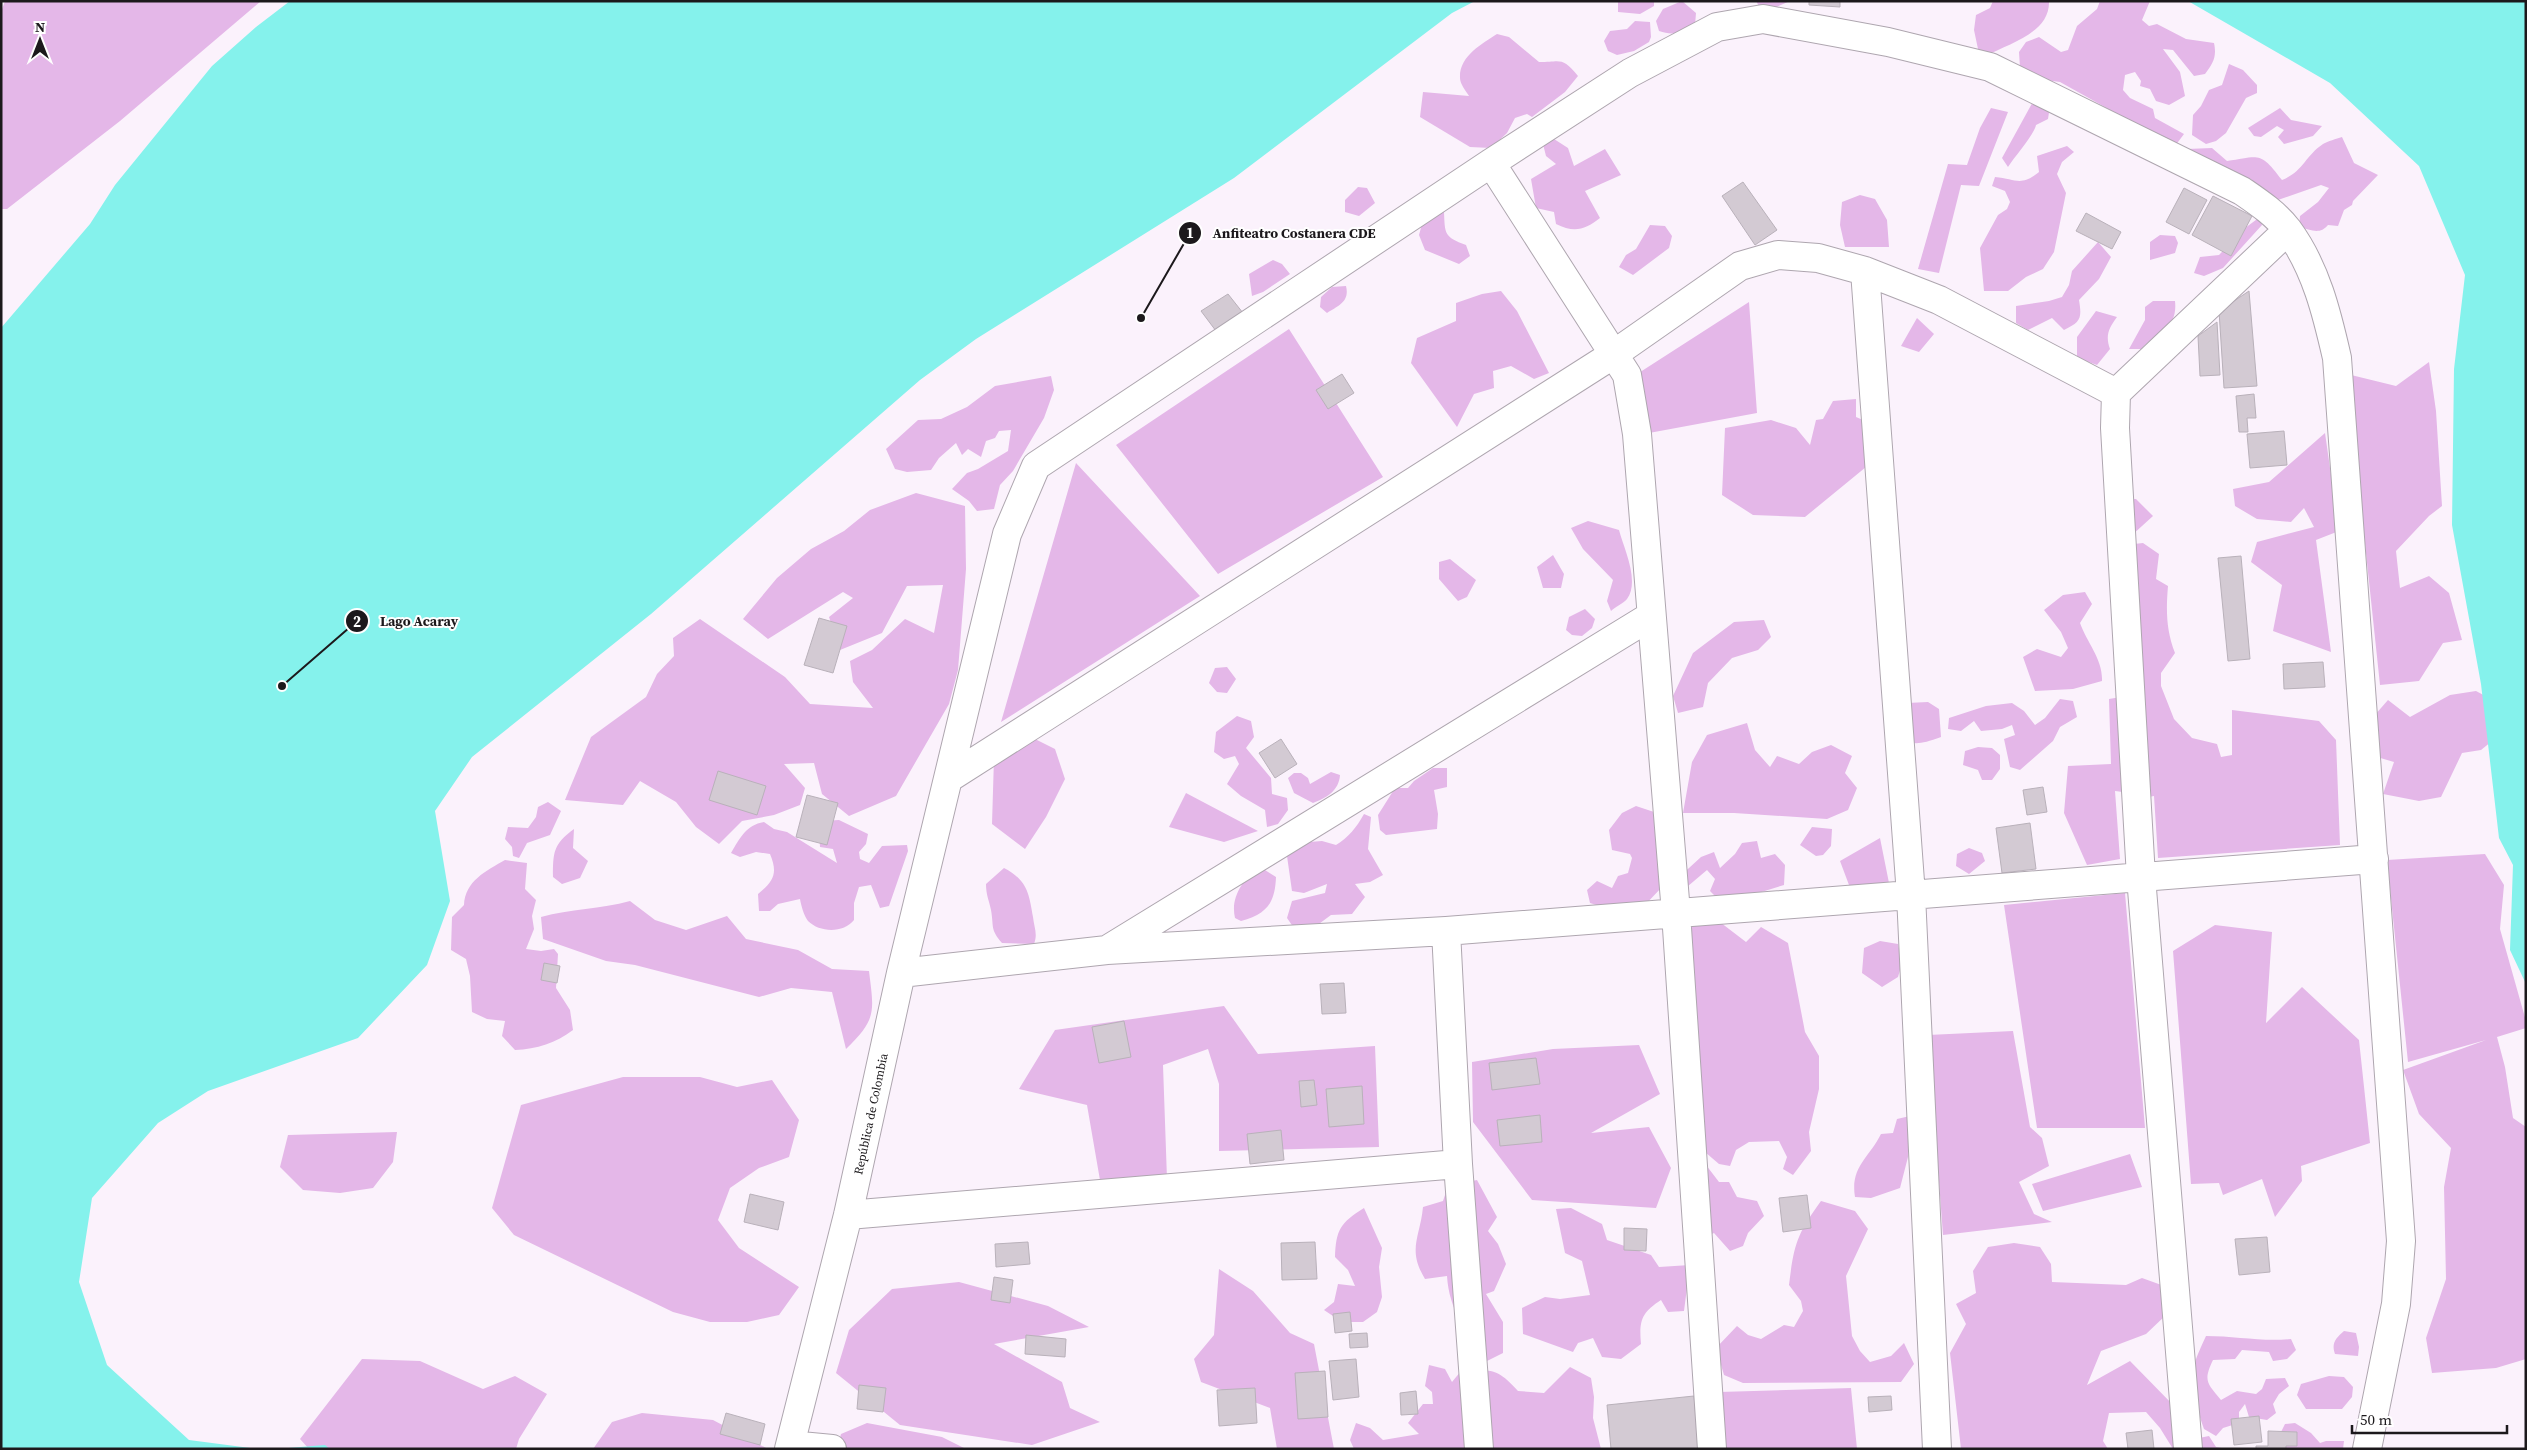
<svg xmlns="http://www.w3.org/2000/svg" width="2527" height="1450" font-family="'Source Serif 4',serif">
	<rect width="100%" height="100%" fill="#fbf2fc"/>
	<path fill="#e4b7e8" d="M5 1H261L120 121 7 209H1V12Z
		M1618 1H1654V6L1640 14 1618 12Z
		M1682 1 1696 13 1695 25C1682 33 1673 36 1659 31L1656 21 1663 9Z
		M1756 1H1790L1763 13Z
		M1993 1H2049C2050 33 2010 43 1986 56L1978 49 1974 30 1976 15 1990 8Z
		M2100 1H2150L2142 20 2149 26 2157 24 2186 39 2214 43C2217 57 2213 63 2205 74L2194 76 2173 50 2163 49 2180 72 2185 96 2169 105 2156 101 2150 89 2140 86 2141 81 2135 72 2125 75 2123 90 2130 98 2153 109 2155 118 2184 134 2175 146 2060 82 2045 80 2020 68 2019 52 2026 42 2039 37 2061 52 2068 50 2077 26 2097 9Z
		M1635 21 1650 22 1651 37 1649 42 1634 51 1617 55 1608 51 1604 41 1610 31 1627 29Z
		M1497 34 1509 37 1539 62C1561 62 1562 56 1578 76L1565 92 1532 117 1527 114 1515 118 1507 133 1491 148 1470 147 1420 117 1423 92 1469 96C1466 91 1460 84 1460 78 1459 56 1482 44 1497 34Z
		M2229 64 2243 70 2257 85V93L2246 98 2226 133 2216 141 2206 144 2192 135 2193 115 2201 106 2209 90 2222 85Z
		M2036 96 2050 106 2048 119 2036 125C2034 135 2015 156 2008 167L2002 158Z
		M1991 108 2008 112 1979 186 1961 185 1939 273 1918 269 1948 164 1967 165 1980 128Z
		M2280 108 2291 120 2322 126 2313 136 2284 144 2278 137 2284 130 2277 126 2261 137 2254 136 2248 128Z
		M2342 137 2354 163 2378 175 2353 201 2352 205 2344 210 2338 226 2328 225C2320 235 2311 230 2299 227L2300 216 2318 202 2329 188 2321 185 2275 201 2258 191 2252 181 2187 149 2212 148 2227 161C2260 156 2260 151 2282 180 2303 172 2305 156 2323 144 2328 141 2336 139 2342 137Z
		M1554 139 1568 148 1574 166 1605 149 1621 175 1585 191 1600 218C1585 230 1574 233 1556 224L1554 212 1536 208 1531 179 1556 164 1546 156 1543 144Z
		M2067 146 2074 152 2062 162 2057 174 2066 193 2054 252 2043 269 2026 277 2008 291H1984L1980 248 1998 215 2007 209 2010 202 2005 191 1992 186 1995 177C2016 179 2021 187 2039 172L2037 156Z
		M1358 187 1367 188 1375 203 1359 216 1345 212V200Z
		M1860 195 1875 199 1887 220 1889 247H1845L1840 225 1842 202Z
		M1433 207 1444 212C1445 234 1444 237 1466 245L1470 256 1459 264 1425 250 1419 235 1425 213Z
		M2260 217 2262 225 2223 268 2204 276 2194 273 2200 257 2219 255 2245 228Z
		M1650 225 1665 226 1672 236 1669 248 1633 275 1619 267 1626 255 1636 249Z
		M2160 235 2175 236 2178 243 2175 253 2150 260V242Z
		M2098 242 2111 257 2099 279 2079 300C2082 318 2081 322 2064 330L2052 318 2028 330 2016 323V306L2049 301 2062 297 2069 285 2072 271Z
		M1273 260 1282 264 1290 274 1263 292 1252 296 1249 274Z
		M1346 286C1350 302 1338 306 1327 313L1320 307 1321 297 1332 287Z
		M1501 291 1517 311 1549 373 1534 379 1511 366 1493 371 1494 388 1474 394 1457 427 1411 363 1417 338 1456 321V303L1482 294Z
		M2153 301H2175C2178 329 2158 331 2141 349H2129L2145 320V307Z
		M1749 302 1757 413 1649 433 1634 376Z
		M2096 311 2117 317C2109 328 2105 335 2110 349L2097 365 2077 358V337Z
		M1917 318 1934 334 1919 352 1901 346Z
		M1289 329 1383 477 1218 574 1116 445Z
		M2429 362 2436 411 2442 506 2429 516 2396 551 2400 588 2429 576 2449 593 2462 640 2443 643 2419 681 2380 685 2347 374 2396 386Z
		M1051 376 1054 390 1044 418 1013 471 1000 485 994 509 977 511 969 501 952 489 967 473 978 469 1008 451 1011 430 999 431 995 438 986 441 981 457 968 449 962 455 956 443 939 458 931 470 907 472 895 469 886 449 918 420 941 419 967 407 995 386Z
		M1856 399V417L1863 420 1866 467 1805 517 1753 515 1722 495 1725 428 1771 420 1796 428 1810 445 1816 420 1823 419 1833 401Z
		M2325 433 2339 531 2316 540 2331 652 2273 631 2282 585 2251 562 2257 542 2314 527 2304 508 2291 522 2257 519 2235 506 2233 489 2269 482Z
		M1076 463 1200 596 1001 722Z
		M916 493 965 506 966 569 958 670 949 704 896 796 849 816 822 794 814 763 784 764 805 788 800 805 774 815 742 821 719 844 696 827 676 802 640 781 623 805 565 800 591 737 646 697 657 674 674 656 673 638 700 619 785 677 810 704 873 708 853 682 850 661 872 650 905 619 934 633 943 585 907 586 882 633 840 650 829 617 853 598 843 592 768 639 743 619 777 578 811 549 844 531 870 510Z
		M2127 499H2136L2153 516 2131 536Z
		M1588 521 1619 530C1624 549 1640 581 1627 599 1624 603 1615 607 1611 611L1607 601 1613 580 1583 549 1571 528Z
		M2143 543 2159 554 2156 579 2168 586C2166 610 2166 630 2175 653L2161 673V686L2174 719 2192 738 2217 744 2221 757 2232 755V710L2319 721 2336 740 2340 845 2158 858 2154 796C2140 800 2129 792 2115 791L2120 859 2087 865 2064 813 2068 766 2111 764 2109 699 2121 697 2134 544Z
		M1553 555 1564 574 1561 588H1543L1537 567Z
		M1450 559 1476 580 1467 597 1458 601 1439 579V562Z
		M2085 592 2092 604 2080 623C2087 643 2103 659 2102 681L2073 689 2035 691 2023 657 2037 649 2061 657 2068 648 2061 632 2044 610 2063 595Z
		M1585 609 1595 619 1592 628 1582 636 1572 635 1566 630 1569 617Z
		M1764 620 1771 637 1758 650 1732 658 1708 683 1703 707 1678 713 1673 696 1693 653 1734 622Z
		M1227 667 1236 679 1227 693 1217 692 1209 683 1215 668Z
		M2476 691 2489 698 2497 737 2481 750 2462 753 2441 797 2419 801 2383 794 2394 762 2377 757 2374 716 2388 700 2410 717 2450 695Z
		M2060 699 2073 701 2077 717 2060 727 2053 741 2020 770 2010 767 2004 739 2015 735 2012 725 2002 729 1981 731 1974 721 1961 731 1948 729 1949 718 1986 706 2012 703 2024 711 2035 725 2045 718Z
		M1928 702 1939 709 1941 737C1911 748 1910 744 1885 728L1887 716 1907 703Z
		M1237 716 1251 721 1254 737 1246 748 1271 778 1272 794 1287 798 1288 810 1278 824 1267 827 1265 810 1241 796 1227 784 1239 764 1235 756 1224 759 1214 752 1216 732Z
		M1747 723 1755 750 1770 767 1777 756 1799 764 1812 752 1831 745 1852 756 1845 773 1857 788 1848 810 1827 819 1734 813H1683L1692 762 1707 735Z
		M1031 737 1055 749 1065 779 1046 817 1025 849 992 824 994 758Z
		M1978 747 1992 748 2000 755V769L1992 780H1982L1978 770 1963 765 1965 751Z
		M1433 768H1447V787L1434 790 1438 814 1437 829 1386 835 1380 830 1378 815 1395 788H1408L1414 781Z
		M1331 772 1340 775C1339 791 1326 798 1313 803L1294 793 1288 778 1294 773H1301L1308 778 1310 784Z
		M1186 793 1258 831 1224 842 1169 827Z
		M548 802 561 811 550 835 527 843 519 858 513 856 512 847 505 839 508 827 528 828 536 817 538 807Z
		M1636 806 1663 815 1662 887 1644 906 1612 910 1590 903 1587 890 1597 881 1612 888 1618 876 1628 873 1632 858 1630 854 1612 850 1609 830 1622 813Z
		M1364 814 1371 817 1368 849 1383 875 1370 882 1355 884 1365 897 1352 914 1331 915 1308 932 1296 931 1287 918 1292 901 1325 893 1327 884 1304 893 1292 891 1287 856 1296 843 1322 841 1336 845C1349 837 1356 828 1364 814Z
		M839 820 868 834 866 844 859 852 860 859 869 863 882 846 907 845 908 851 889 906 880 908 871 885 859 887 854 903V920C844 933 820 933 808 921 804 916 801 905 800 899L778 904 770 911H759L758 894C774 881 778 873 770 854L756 852 740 857 731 853C740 838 746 825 764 822L774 829 787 832 837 863 833 849 820 847 819 830 822 821Z
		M1812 827 1832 829 1831 846 1823 855 1816 856 1800 845Z
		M574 829 573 848 588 861 580 878 562 884 553 877C553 853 553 844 574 829Z
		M1880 838 1890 888 1849 885 1840 861Z
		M1757 841 1761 858 1775 854 1785 865 1784 885 1755 894 1717 898 1710 891 1715 879 1707 870 1681 892 1677 879 1701 857 1714 852 1720 868 1735 854 1742 843Z
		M1969 848 1982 853 1985 861 1969 874 1956 866 1957 854Z
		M2485 854 2504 885 2500 929 2526 1021V1028L2497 1037 2505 1067 2513 1118 2526 1127V1359L2496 1368 2432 1373 2426 1338 2446 1279 2444 1187 2451 1148 2419 1114 2403 1070 2486 1040 2408 1062 2387 860Z
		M505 860 527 863 525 889 536 900 532 916 534 929 526 949 541 951 554 949 558 954 556 988 570 1010 573 1030C556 1043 537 1049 515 1050L502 1036 505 1021 487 1019 472 1012 470 976 466 959 451 950 452 917 464 905C465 881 486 871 505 860Z
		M1257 865 1276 877C1275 903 1267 914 1241 921L1235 918C1230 896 1244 881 1257 865Z
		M1004 868C1027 880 1029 893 1033 917 1034 927 1038 934 1034 944L1002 943C990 929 994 927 991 910 989 900 986 895 986 884Z
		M2125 893 2145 1128H2037L2004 905Z
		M630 901 655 920 686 930 727 916 746 939 798 950 832 969 869 971C874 1012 877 1019 846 1049L832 992 791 988 759 997 635 965 606 961 543 939 541 917C570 909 601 909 630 901Z
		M1712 916 1746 942 1761 927 1788 943 1805 1032 1819 1056V1089L1809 1132 1811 1151 1793 1175 1783 1169 1787 1157 1779 1141 1749 1142 1736 1150 1730 1166 1719 1164 1705 1152 1684 919Z
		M2215 925 2272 932 2266 1023 2302 987 2359 1040 2370 1143 2301 1166 2302 1181 2275 1217 2262 1179 2223 1195 2219 1183 2191 1184 2173 951Z
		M1880 941 1898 944 1902 963 1898 977 1882 987 1862 973 1864 948Z
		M1224 1006 1258 1054 1375 1046 1379 1147 1219 1151V1084L1208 1049 1163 1065 1167 1179 1101 1186 1087 1105 1019 1089 1055 1030Z
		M2013 1031 2030 1127 2042 1138 2049 1166 2019 1182 2034 1214 2052 1222 1943 1235 1928 1035Z
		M1639 1045 1660 1094 1591 1133 1649 1127 1671 1168 1656 1208 1532 1200 1473 1122 1472 1062 1553 1049Z
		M623 1077H700L737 1087 772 1080 799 1120 789 1157 759 1168 730 1188 718 1220 739 1248 799 1287 779 1315 747 1322H710L673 1312 514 1235 492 1208 521 1105Z
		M1910 1116 1908 1157 1900 1188 1871 1198 1855 1197C1850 1167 1869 1158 1881 1134L1893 1133 1897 1119Z
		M397 1132 393 1162 373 1188 340 1193 303 1190 280 1167 288 1135Z
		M2130 1154 2142 1187 2043 1211 2032 1184Z
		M1706 1165 1719 1182H1729L1737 1197 1757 1201 1764 1216 1748 1233 1743 1246 1730 1251 1714 1233 1703 1238Z
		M1477 1180 1497 1217 1488 1231 1498 1244 1506 1264 1494 1291 1486 1294 1503 1322V1353L1485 1362C1467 1334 1449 1310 1447 1276L1425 1279C1407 1249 1420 1238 1423 1207L1443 1201 1448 1186Z
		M1821 1201 1855 1211 1868 1229 1846 1276 1852 1336 1860 1351 1870 1362 1891 1356 1904 1343 1914 1364 1901 1382 1743 1383 1724 1375 1716 1348 1737 1326 1748 1335 1761 1339 1784 1325 1794 1327 1803 1311 1801 1301 1789 1285C1794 1244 1797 1234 1821 1201Z
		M1364 1208 1382 1248 1379 1267 1382 1297 1377 1312 1363 1322H1342L1324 1310 1334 1302 1338 1284 1355 1286 1348 1270 1335 1257C1336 1230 1340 1223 1364 1208Z
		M1571 1208 1602 1224 1607 1240 1651 1255 1659 1267 1690 1265 1684 1311 1668 1312 1661 1300C1641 1313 1639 1321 1641 1344L1621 1359 1602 1357 1593 1338 1578 1343 1573 1352 1523 1334 1522 1308 1545 1297 1560 1299 1590 1295 1582 1261 1565 1253 1556 1209Z
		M2014 1243 2040 1247 2051 1264 2052 1282 2126 1285 2142 1278 2167 1287 2166 1315 2146 1334 2101 1351 2087 1385 2130 1361 2177 1409 2173 1449 2160 1428 2146 1412 2109 1413 2103 1441 2108 1449H1961L1950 1353 1966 1324 1956 1304 1976 1293 1973 1271 1988 1247Z
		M1219 1269 1253 1291 1290 1333 1314 1344 1334 1449H1277L1270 1408 1201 1382 1194 1359 1214 1335Z
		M959 1282 1048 1306 1089 1327 994 1344 1062 1382 1070 1408 1100 1422 1032 1445 900 1425 836 1373 849 1330 892 1289Z
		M2344 1331 2356 1333 2359 1347 2358 1356 2335 1354C2331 1343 2336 1338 2344 1331Z
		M2206 1336C2235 1336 2263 1342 2291 1339L2296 1350 2287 1359 2273 1361 2269 1352 2242 1350 2235 1359 2213 1360C2203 1381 2207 1383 2221 1400L2237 1391 2256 1394 2262 1389 2266 1379 2285 1378 2289 1386 2279 1394 2273 1404 2276 1413 2267 1420 2249 1417 2245 1404 2239 1412V1423L2223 1428 2216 1436 2204 1429C2189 1383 2185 1381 2206 1336Z
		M362 1359 420 1361 483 1389 515 1376 547 1394 519 1439 516 1449H309L300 1439Z
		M1429 1365 1445 1369 1452 1382 1461 1371C1492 1370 1496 1367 1518 1391L1544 1393 1570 1367 1591 1378 1594 1397 1593 1418 1601 1449H1354L1350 1440 1356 1423 1370 1428 1383 1440 1419 1434 1408 1423 1423 1404H1433L1432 1392 1425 1386Z
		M2329 1376 2344 1377 2353 1387 2352 1397 2342 1409H2306L2297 1395 2301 1384Z
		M1851 1388 1857 1449H1723L1719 1392Z
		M642 1413 713 1420 768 1449H593L612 1422Z
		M867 1423 942 1437 966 1449H837L841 1434Z
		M2295 1423 2311 1433 2320 1443 2326 1441H2344L2343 1449H2282L2277 1440 2285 1424Z
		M2209 1436 2216 1447 2227 1449H2201L2199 1438Z"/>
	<path fill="#85f2ec" d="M290 1H1475L1452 13 1234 178 976 339 920 380 651 614 472 757 435 811 450 901 427 965 358 1038 208 1091 158 1123 92 1198 79 1282 107 1365 189 1440 258 1449H1V328L90 224 115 185 212 66 256 27Z
		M2188 1H2526V984L2510 950 2513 865 2499 838 2481 684 2452 525 2454 369 2465 275 2419 166 2330 83Z
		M325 1445 330 1449H276Z"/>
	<path fill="#d3cad3" stroke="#b9b1ba" d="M1809 1H1840V7L1809 5Z
		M1743 182 1777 230 1755 245 1722 196Z
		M2184 188 2207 200 2189 234 2166 222Z
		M2213 196 2252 216 2231 256 2192 235Z
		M2086 213 2121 232 2112 249 2076 231Z
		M2249 291 2257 386 2224 388 2219 311Z
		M1228 294 1243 313 1216 331 1201 311Z
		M2217 322 2220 375 2200 376 2198 336Z
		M1342 374 1354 393 1328 409 1316 390Z
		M2254 394 2256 418H2247L2248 432H2239L2236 396Z
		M2284 431 2287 465 2250 468 2247 434Z
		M2241 556 2250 659 2228 661 2218 558Z
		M819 618 847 626 833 673 804 665Z
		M2323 662 2325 687 2284 689 2283 664Z
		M1281 739 1297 764 1275 778 1259 753Z
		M718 771 766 786 757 815 709 800Z
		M2043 787 2047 812 2027 815 2023 790Z
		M807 795 838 803 827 845 796 837Z
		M2030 823 2036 869 2002 873 1996 828Z
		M544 963 560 966 557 983 541 980Z
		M1344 983 1346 1013 1322 1014 1320 984Z
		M1124 1021 1131 1057 1099 1063 1092 1027Z
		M1536 1058 1540 1084 1492 1090 1489 1063Z
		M1314 1080 1317 1105 1301 1107 1299 1081Z
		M1362 1086 1364 1124 1329 1127 1326 1089Z
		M1540 1115 1542 1142 1500 1146 1497 1120Z
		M1281 1130 1284 1160 1250 1164 1247 1134Z
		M750 1194 784 1202 778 1230 744 1222Z
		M1807 1195 1811 1228 1783 1232 1779 1198Z
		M1624 1228 1647 1229 1646 1251 1624 1250Z
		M2267 1237 2270 1272 2239 1275 2235 1239Z
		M1028 1242 1030 1264 996 1267 995 1244Z
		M1315 1242 1317 1279 1282 1280 1281 1243Z
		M994 1277 1013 1280 1010 1303 991 1300Z
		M1350 1312 1352 1331 1335 1333 1333 1314Z
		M1367 1333 1368 1347 1350 1348 1349 1334Z
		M1026 1335 1066 1339 1065 1357 1025 1354Z
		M1356 1359 1359 1397 1333 1400 1329 1361Z
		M1325 1371 1328 1417 1298 1419 1295 1373Z
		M859 1385 886 1388 883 1412 857 1409Z
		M1255 1388 1257 1423 1219 1426 1217 1390Z
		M1416 1391 1418 1414 1401 1415 1400 1393Z
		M1694 1396 1699 1449H1611L1607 1405Z
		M1891 1396 1892 1410 1869 1412 1868 1397Z
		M726 1413 765 1424 760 1445 720 1434Z
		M2259 1416 2262 1442 2234 1445 2231 1419Z
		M2152 1430 2154 1449H2128L2126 1433Z
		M2268 1431 2297 1432V1446H2286V1449H2256V1446H2268Z"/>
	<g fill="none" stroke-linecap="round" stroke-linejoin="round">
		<defs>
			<path id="minor" d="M1491 163 1627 375 1637 434 1676 913 1712 1449
				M1865 271 1911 895 1937 1449
				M949 778 1614 354 1740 266 1778 255 1818 258 1865 271 1939 300 2116 393
				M1446 931 1458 1164 1479 1449
				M1110 948 1651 616
				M901 973 1107 950 1446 931 2374 859
				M848 1215 1458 1164
				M790 1445 832 1449
				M789 1449 848 1215 901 973 1007 534 1036 466 1491 163 1630 73 1717 27 1763 19 1888 42 1990 67 2242 191C2258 202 2276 214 2288 230 2316 268 2327 314 2337 358L2401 1241 2396 1304 2367 1449
				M2188 1449 2141 877 2115 428 2116 393 2288 230"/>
		</defs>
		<use href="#minor" stroke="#aea6af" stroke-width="30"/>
		<use href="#minor" stroke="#fff" stroke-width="28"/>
	</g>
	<g text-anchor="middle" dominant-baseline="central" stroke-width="4" stroke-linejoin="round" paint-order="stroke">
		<g font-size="12" fill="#1c191c" stroke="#fff">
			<text transform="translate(871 1114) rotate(-78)">República de Colombia</text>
		</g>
	</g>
	<path fill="none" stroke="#1c191c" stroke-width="2" d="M1141 318L1190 233M282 686L357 621"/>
	<g fill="#1c191c" stroke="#fff" stroke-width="2">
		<circle cx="1141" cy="318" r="5"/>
		<circle cx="282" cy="686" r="5"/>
		<circle cx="1190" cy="233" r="12"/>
		<circle cx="357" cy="621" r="12"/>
	</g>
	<g font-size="15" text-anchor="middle" font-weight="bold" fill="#fff">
		<text x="1190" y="238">1</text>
		<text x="357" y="627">2</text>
	</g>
	<g font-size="14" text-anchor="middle" font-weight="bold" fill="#1c191c" stroke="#fff" stroke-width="4" stroke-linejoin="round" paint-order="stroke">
		<text x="1294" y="238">Anfiteatro Costanera CDE</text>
		<text x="419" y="626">Lago Acaray</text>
	</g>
	<rect width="2527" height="1450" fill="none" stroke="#1c191c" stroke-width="5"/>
	<g transform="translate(40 40)" stroke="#ffffff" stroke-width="4" paint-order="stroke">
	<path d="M0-4L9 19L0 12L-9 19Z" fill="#1c191c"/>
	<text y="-8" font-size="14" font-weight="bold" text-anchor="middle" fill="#1c191c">N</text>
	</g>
	<path d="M2352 1425v8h155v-8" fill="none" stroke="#1c191c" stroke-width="2.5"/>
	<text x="2360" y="1425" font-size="15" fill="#1c191c" stroke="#ffffff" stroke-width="4" paint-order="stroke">50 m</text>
</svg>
